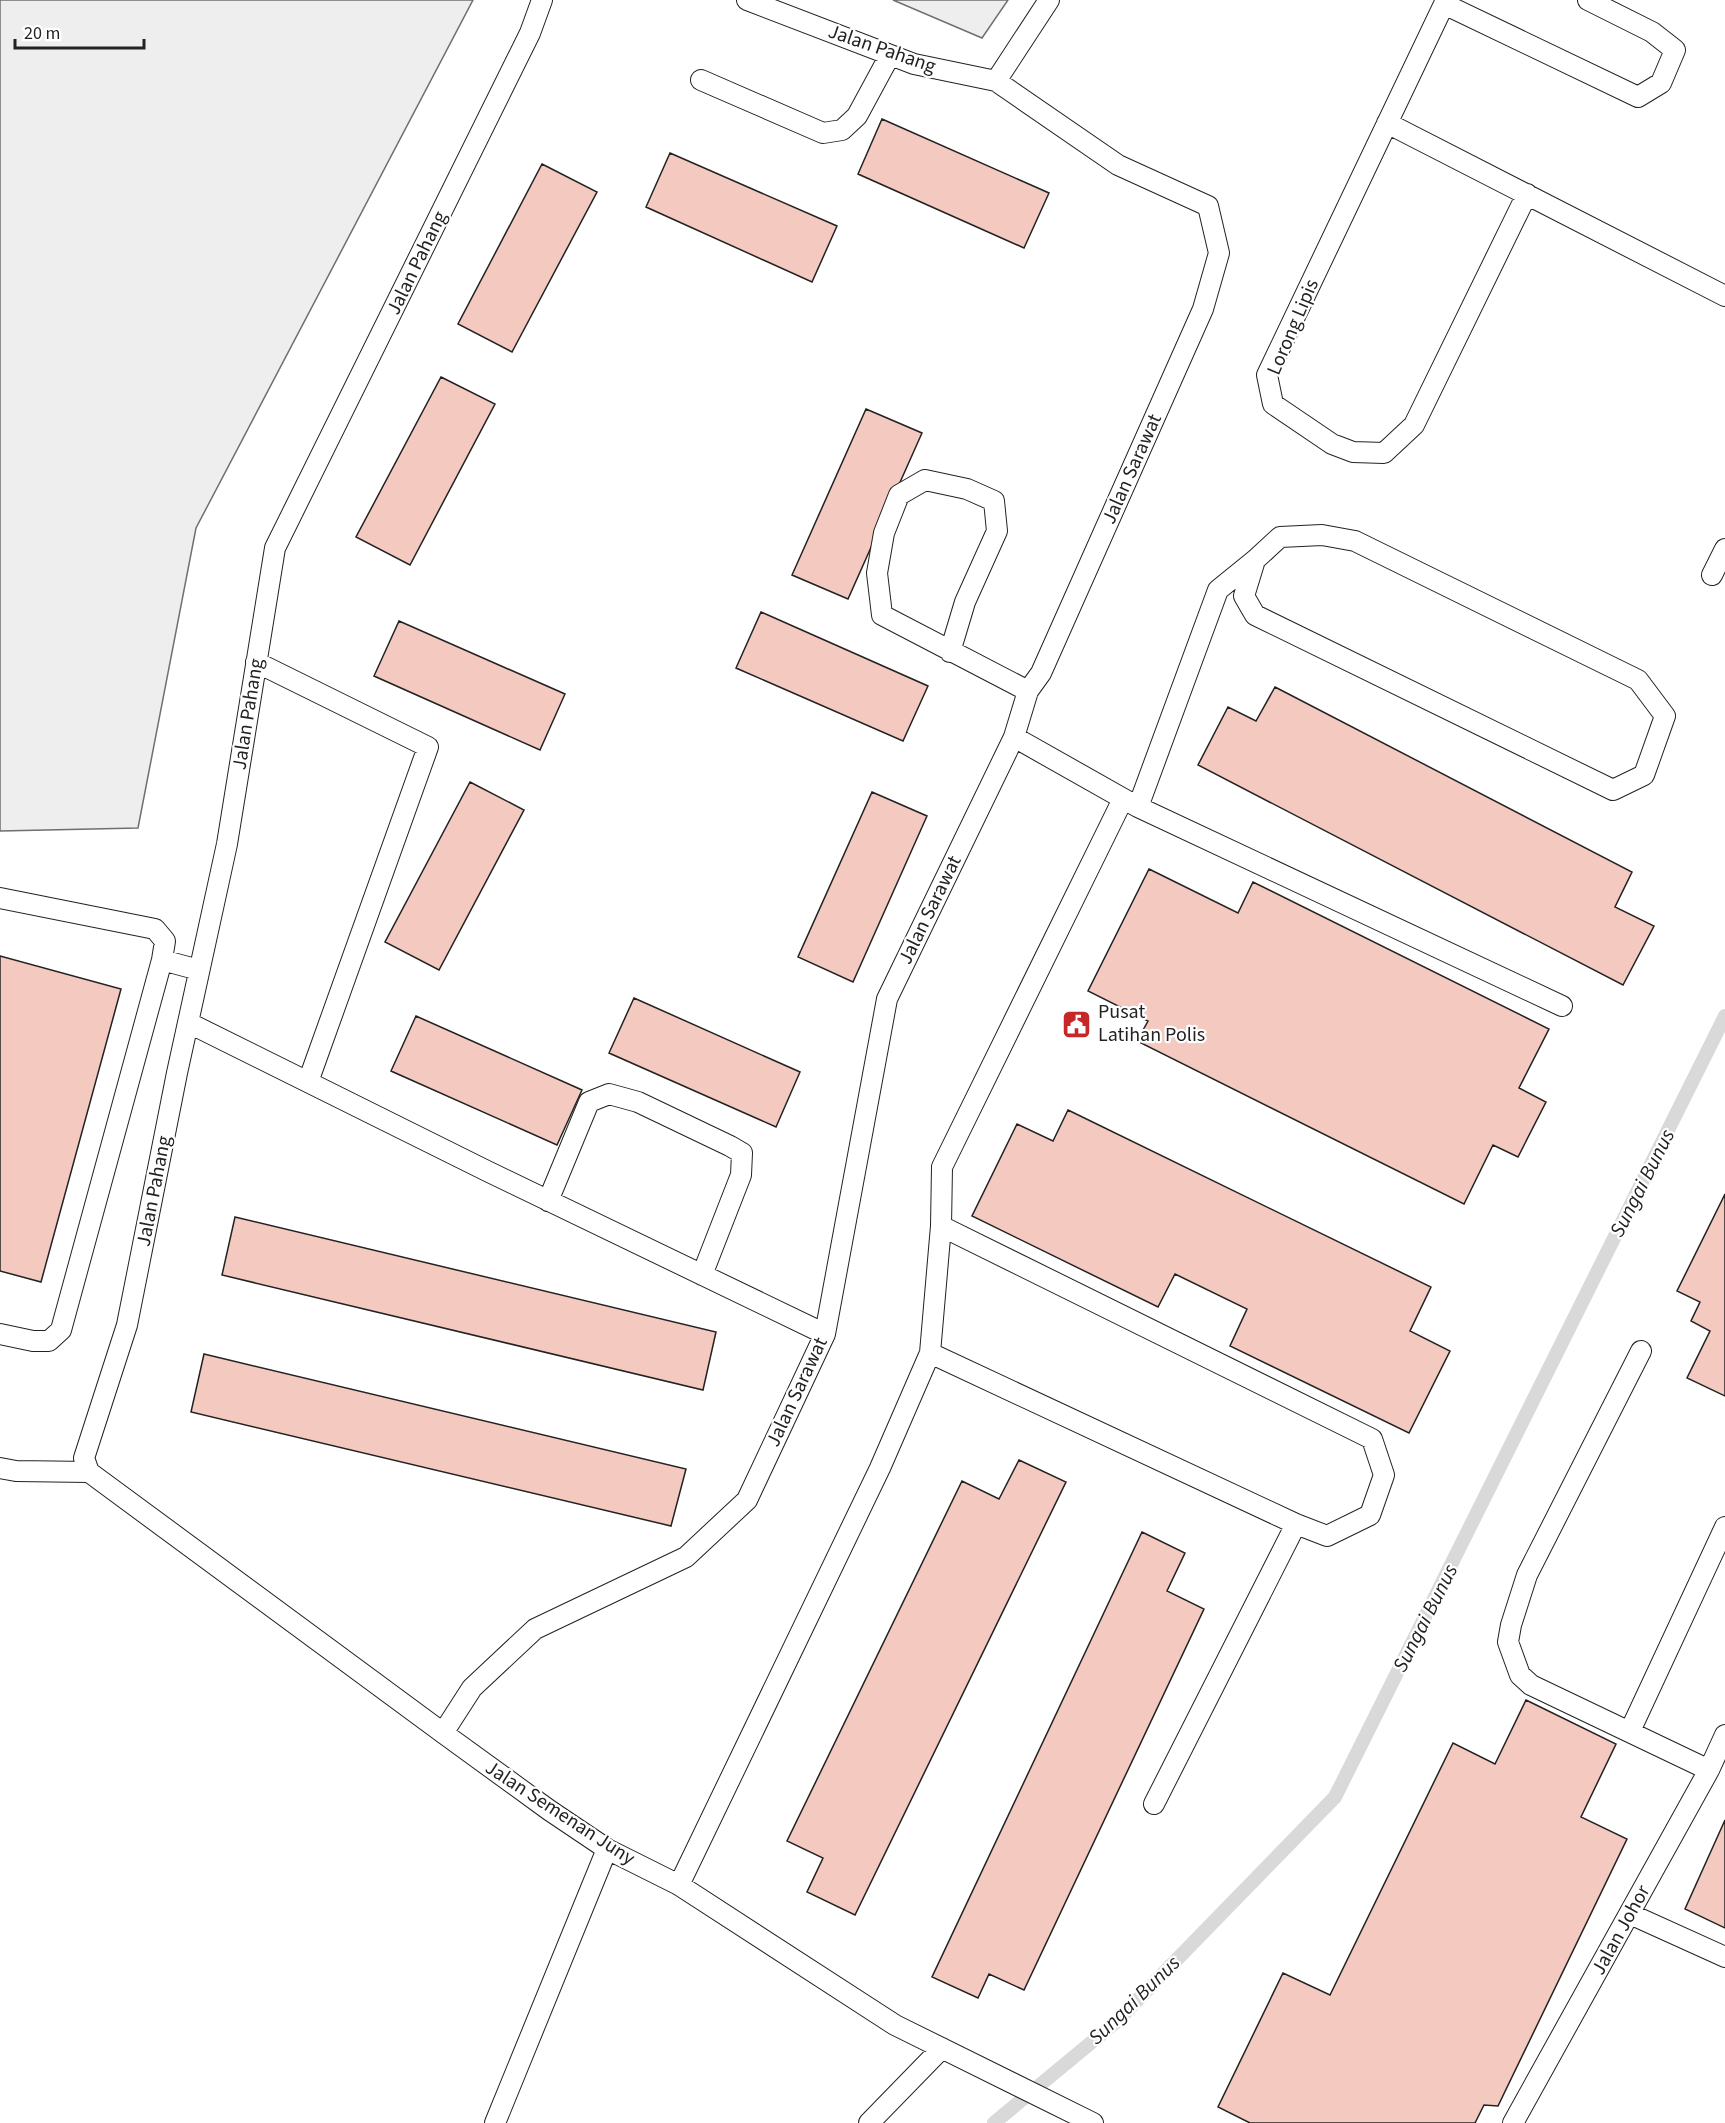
<svg xmlns="http://www.w3.org/2000/svg" width="1725" height="2123" font-family="'Source Sans 3',sans-serif">
	<rect width="100%" height="100%" fill="#fff"/>
	<path fill="#eee" stroke="#6f6f6f" stroke-width="1.5" d="M0 0H473L196 528 138 828 0 831Z
		M893 0H1008L982 38Z"/>
	<g fill="none" stroke-linecap="round" stroke-linejoin="round">
		<path stroke="#d9d9d9" stroke-width="14" d="M994 2123 1116 2022 1335 1797 1725 1016"/>
	</g>
	<path fill="#f3c9c0" stroke="#222" stroke-width="1.5" d="M882 119 1049 193 1024 248 858 174Z
		M670 153 837 226 812 282 646 207Z
		M542 164 597 192 512 352 458 324Z
		M441 377 495 404 410 565 356 537Z
		M866 409 922 433 848 599 792 575Z
		M761 612 928 686 903 741 736 668Z
		M399 621 565 694 540 750 374 676Z
		M1275 687 1632 872 1615 907 1654 926 1623 985 1198 765 1228 707 1256 721Z
		M470 782 524 810 439 970 385 942Z
		M872 792 927 816 853 982 798 957Z
		M1149 869 1238 913 1253 882 1549 1029 1519 1088 1546 1102 1518 1157 1493 1145 1464 1204 1137 1041 1148 1021 1088 991Z
		M0 956 121 989 41 1282 0 1271Z
		M634 998 800 1072 776 1127 609 1053Z
		M416 1016 582 1090 557 1145 391 1071Z
		M1068 1110 1431 1287 1410 1331 1450 1351 1409 1433 1230 1346 1247 1309 1175 1274 1158 1307 972 1216 1017 1124 1053 1141Z
		M1725 1194V1396L1687 1378 1710 1331 1691 1321 1700 1302 1677 1291Z
		M235 1217 716 1332 703 1390 222 1275Z
		M204 1354 686 1469 671 1526 191 1412Z
		M1019 1460 1066 1482 855 1915 807 1892 823 1858 787 1841 962 1481 999 1499Z
		M1142 1532 1185 1553 1167 1591 1204 1609 1024 1990 989 1974 978 1998 932 1977Z
		M1526 1700 1616 1744 1581 1817 1627 1839 1498 2106 1484 2105 1475 2123H1250L1218 2107 1283 1973 1330 1995 1453 1743 1495 1764Z
		M1725 1820V1928L1685 1909Z"/>
	<g fill="none" stroke-linecap="round" stroke-linejoin="round">
		<defs>
			<path id="lane" d="M747 0 914 64 996 81 1049 0
				M1446 0 1267 375 1273 404 1332 444 1353 452 1384 453 1414 425 1527 194
				M1444 4 1638 97 1661 83 1675 50 1652 32 1588 0
				M701 80 823 133 842 130 857 116 890 55
				M1387 123 1725 296
				M1712 575 1725 549
				M950 652 965 602 997 531 994 501 967 489 925 480 899 495 884 533 877 573 882 615 1028 691
				M256 662 428 747 308 1082
				M1014 737 1138 807 1562 1006
				M1138 807 1218 590 1255 560 1280 537 1322 535 1355 541 1638 680 1665 716 1644 775 1613 790 1255 615 1244 596 1255 560
				M0 898 155 929 165 941 162 960
				M189 1023 487 1171 825 1334
				M548 1201 589 1102 609 1094 638 1102 730 1146 742 1153 741 1175 702 1275
				M0 1334 33 1341H49L61 1330 162 960 199 970
				M1641 1351 1527 1575 1511 1625 1508 1642 1520 1675 1531 1685 1709 1770
				M930 1353 1296 1524 1327 1536 1370 1515 1384 1475 1372 1439 941 1226
				M0 1468 16 1471 89 1472
				M89 1472 84 1458 127 1325 177 1073 227 844 275 548 530 33 542 0
				M89 1472 443 1733 549 1810 607 1849 679 1885 895 2025 1093 2123
				M1630 1731 1725 1527
				M443 1733 472 1688 535 1629 686 1557 747 1500 825 1334 887 999 1014 737 1028 691 1041 673 1203 309 1219 253 1208 206 1118 165 996 81
				M1154 1804 1296 1524
				M679 1885 880 1468 930 1353 941 1226 942 1167 1123 799
				M1630 1914 1725 1957
				M495 2123 607 1849
				M869 2123 942 2048
				M1513 2123 1709 1770 1725 1735"/>
		</defs>
		<use href="#lane" stroke="#222" stroke-width="22"/>
		<use href="#lane" stroke="#fff" stroke-width="20"/>
	</g>
	<defs>
		<symbol id="civic-square" viewBox="-11 -11 22 22"><rect x="-9" y="-9" width="18" height="18" rx="4" fill="#c62828" stroke="#fff"/><path d="M-.6-6.5H3V-4.5H.6V-3L4-1V1h2V6H-6V1h2V-1L-.6-3ZM-1.2 2.5V6h2.4V2.5Z" fill="#fff"/></symbol>
	</defs>
	<g fill-rule="evenodd">
		<use href="#civic-square" x="1060" y="1008" width="33" height="33"/>
	</g>
	<g text-anchor="middle" dominant-baseline="central" stroke-width="4.5" stroke-linejoin="round" paint-order="stroke">
		<g font-size="20" fill="#222" stroke="#fff">
			<text transform="translate(882 49) rotate(19)">Jalan Pahang</text>
			<text transform="translate(417 263) rotate(-64)">Jalan Pahang</text>
			<text transform="translate(1293 327) rotate(-67)">Lorong Lipis</text>
			<text transform="translate(1132 469) rotate(-66)">Jalan Sarawat</text>
			<text transform="translate(248 714) rotate(-81)">Jalan Pahang</text>
			<text transform="translate(930 910) rotate(-64)">Jalan Sarawat</text>
			<text transform="translate(154 1191) rotate(-79)">Jalan Pahang</text>
			<text transform="translate(797 1392) rotate(-65)">Jalan Sarawat</text>
			<text transform="translate(560 1813) rotate(33)">Jalan Semenan Juny</text>
			<text transform="translate(1621 1930) rotate(-61)">Jalan Johor</text>
		</g>
		<g font-size="20" fill="#222" stroke="#fff" text-anchor="start">
			<text x="1098" y="1012">Pusat<tspan x="1098" dy="23">Latihan Polis</tspan></text>
		</g>
		<g font-size="21" font-style="italic" fill="#222" stroke="#fff">
			<text transform="translate(1642 1183) rotate(-63)">Sungai Bunus</text>
			<text transform="translate(1425 1618) rotate(-63)">Sungai Bunus</text>
			<text transform="translate(1134 2000) rotate(-44)">Sungai Bunus</text>
		</g>
	</g>
	<path d="M15 39v9h129v-9" fill="none" stroke="#222222" stroke-width="3"/>
	<text x="24" y="39" font-size="18" fill="#222222" stroke="#ffffff" stroke-width="4.5" paint-order="stroke">20 m</text>
</svg>
